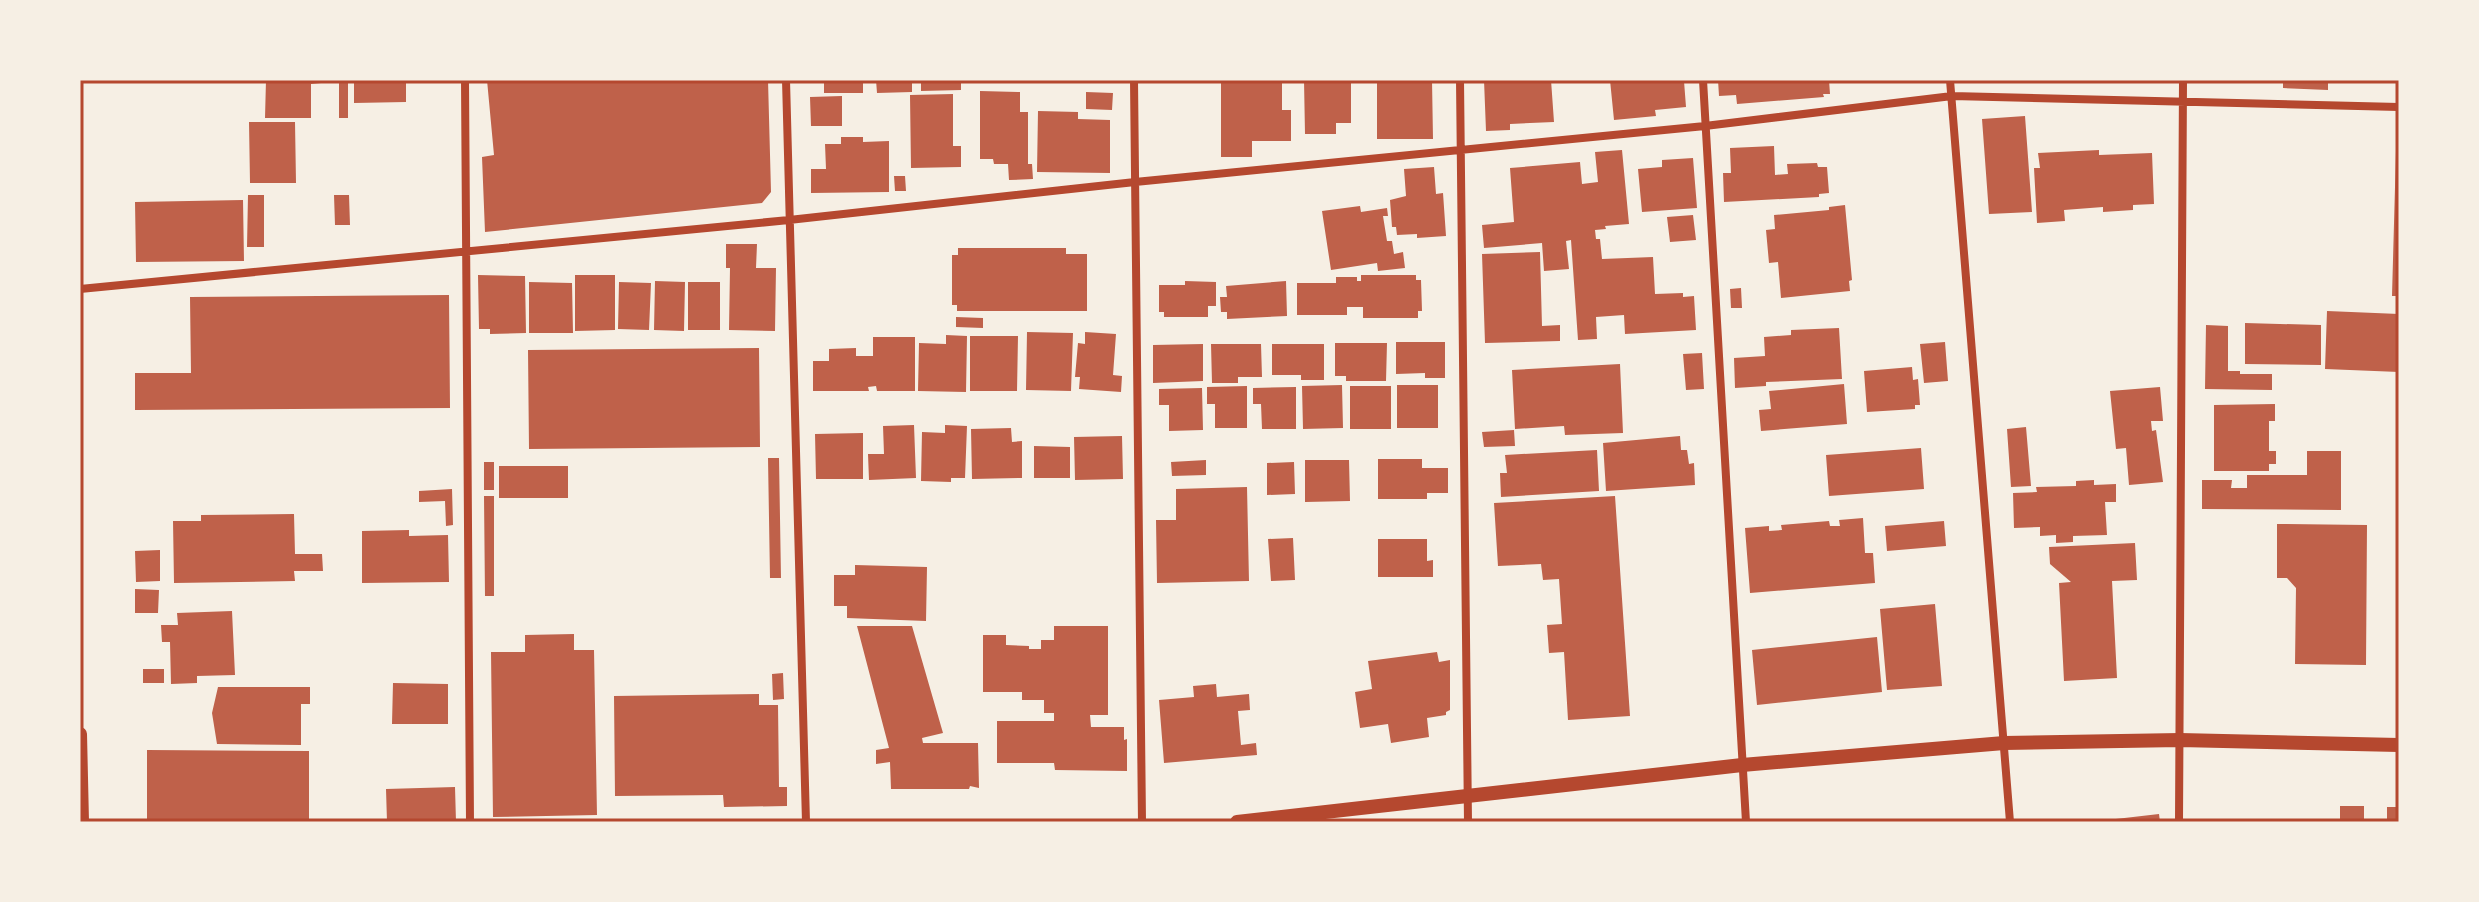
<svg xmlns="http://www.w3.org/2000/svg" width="2479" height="902" font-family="'Titillium Web',sans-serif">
	<rect width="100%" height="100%" fill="#f6efe4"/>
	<path fill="#bf614a" d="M266 80H321V83L311 84V118H265Z
		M339 80H348V118H339Z
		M354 80H406V102L354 103Z
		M487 80H768L771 192 762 203 485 232 482 157 494 155Z
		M824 80H863V93H824Z
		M876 80H912V92L877 93Z
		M921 80H961V90L921 91Z
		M1221 80H1282V110H1291V141H1252V157H1221Z
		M1304 80H1351V123H1336V134H1305Z
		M1377 80H1432L1433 139H1377Z
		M1484 80H1551L1554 122 1510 124V130L1486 131Z
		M1610 80H1662V83L1684 81 1686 107 1655 110 1656 116 1614 120Z
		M1718 80H1829L1830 94H1823L1824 97 1737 104 1736 95 1719 96Z
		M2283 80H2328V90L2283 88Z
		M980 91 1020 92V112H1028V164H1032L1033 179 1009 180 1008 164H994L993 159H980Z
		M1086 92 1113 93 1112 110 1086 109Z
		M953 94V146H961V167L911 168 910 95Z
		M842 96V126H811L810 97Z
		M1038 111 1078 112V119L1110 120V173L1037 172Z
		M2025 116 2032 212 1989 214 1982 119Z
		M249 122H295L296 183H250Z
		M841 137H863V142L889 141V192L811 193V169H826L825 144H841Z
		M1774 146 1775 175 1788 174 1787 164 1817 163 1818 167H1827L1829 193 1819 194V197L1724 202 1723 173H1731L1730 148Z
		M1622 150 1629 224 1605 226 1606 229 1595 230 1596 239H1600L1602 259 1653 257 1655 294 1683 293V297L1694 296 1696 330 1625 334 1624 315 1596 317 1597 339 1578 340 1571 240 1566 241 1569 269 1544 271 1542 243 1484 248 1482 225 1514 222 1510 168 1580 162 1582 184 1598 182 1595 152Z
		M2099 150V155L2152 153 2154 204 2133 205V210L2103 212V207L2064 210 2065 221 2037 223 2034 168H2040L2038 153Z
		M2396 151H2399V296H2392Z
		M1693 158 1697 208 1642 212 1638 169 1662 167V160Z
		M1434 167 1436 194 1443 193 1446 236 1417 238V234L1397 235 1396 227H1392L1390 200 1406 196 1404 169Z
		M894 176H905L906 191H895Z
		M248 195H264V247H247Z
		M334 195H349L350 225H335Z
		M243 200 244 261 136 262 135 202Z
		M1845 205 1852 280 1849 281 1850 291 1781 298 1778 262 1769 263 1766 230 1775 229 1774 215 1829 210V207Z
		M1360 206 1361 212 1387 208 1388 216H1383L1387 241H1392L1394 254 1403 252 1405 268 1378 271 1377 263 1331 270 1322 211Z
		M1693 215 1696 240 1670 242 1667 217Z
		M726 244H757L756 268H776L775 331 729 330 730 268H726Z
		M958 248H1066V254H1087V311H957V305H952V255H958Z
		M1540 252 1542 326 1560 325V341L1485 343 1482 254Z
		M478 275 525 276 526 333 490 334V329H479Z
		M575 275H615V330L575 331Z
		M1361 275H1416V280H1421L1422 311H1418V318H1363V307H1347V315H1297V283H1336V277H1357V281H1361Z
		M655 281 685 282 684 331 654 330Z
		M1185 281 1216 282V306H1208V317H1164V312H1159V285H1185Z
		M1286 281 1287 316 1227 319V312H1221L1220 297H1227L1226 286Z
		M529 282 572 283 573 333H529Z
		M619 282 651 283 649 330 618 329Z
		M688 282H720V330H688Z
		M1741 288 1742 308H1731L1730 289Z
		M449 295 450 408 135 410V373H191L190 297Z
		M2327 311 2399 314V372L2325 369Z
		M956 317 983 318V328L956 327Z
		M2245 323 2321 325V365L2245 364Z
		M2206 325 2228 326V371H2240V374H2272V390L2205 389Z
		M1839 328 1842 379 1766 382V386L1735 388 1734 358 1765 356 1764 337 1791 335V330Z
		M1027 332 1073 333 1071 391 1026 390Z
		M1085 332 1116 334 1113 375 1122 376 1121 392 1079 389 1080 377H1075L1078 343 1085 344Z
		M946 335 967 336 966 392 918 391 919 343 946 344Z
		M970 336H1018L1017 391H970Z
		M873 337H915V391H877L876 386 868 387 869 391H813V361H829V349L856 348V356H873Z
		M1396 342H1445V378H1425V373L1396 374Z
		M1945 342 1948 381 1924 383 1920 344Z
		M1335 343H1387L1386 381H1346V376H1335Z
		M1203 344V381L1153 383V345Z
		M1211 344H1261L1262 377H1238V383H1212Z
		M1272 344H1324V380H1301V375H1272Z
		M759 348 760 447 529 449 528 350Z
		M1702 353 1704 389 1686 390 1683 354Z
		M1620 364 1623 433 1565 435 1564 426 1515 429 1512 370Z
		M1912 367 1913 380 1918 379 1920 405H1915V409L1867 412 1864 371Z
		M1844 384 1847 424 1761 431 1759 410 1771 409 1769 391Z
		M1342 385 1343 428 1303 429 1302 386Z
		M1397 385H1438V428H1397Z
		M1247 386V428H1215V404H1207V387Z
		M1350 386H1391V429H1350Z
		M1296 387V429H1262L1261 404H1253V388Z
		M2160 387 2163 421H2151L2152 431 2156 430 2163 482 2129 485 2126 448 2116 449 2110 391Z
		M1202 388 1203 430 1169 431V405H1159V389Z
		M2275 404V421H2269V451H2276V464H2269V471H2214V405Z
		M914 425 916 478 869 480 868 454H884L883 426Z
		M945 425 967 426 965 478H951V482L921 481 922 432 945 433Z
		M2026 427 2031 486 2011 487 2007 429Z
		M1011 428 1012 442 1022 441V478L972 479 971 429Z
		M1514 430 1515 446 1484 447 1482 432Z
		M863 433V479H816L815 434Z
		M1122 436 1123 479 1075 480 1074 437Z
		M1680 436 1681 450H1687L1689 464 1694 463 1695 485 1606 491 1603 443Z
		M1034 446 1070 447V478H1034Z
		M1921 448 1924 489 1829 496 1826 455Z
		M1597 450 1599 491 1501 497 1500 473H1507L1505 455Z
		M2307 451H2341V510L2202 509V480H2232L2231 488H2247V475H2307Z
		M768 458H779L781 578H770Z
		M1378 459H1422V468H1448V493H1427V499H1378Z
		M1206 460V475L1172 476 1171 462Z
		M1305 460H1349L1350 501 1305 502Z
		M484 462H494V490H484Z
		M1294 462 1295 494 1267 495V463Z
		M499 466H568V498H499Z
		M2094 480V485L2116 484V502H2105L2107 535 2073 536V542L2056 543V535L2040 536V527L2014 528 2013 493 2037 492 2036 487 2076 486V481Z
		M1247 487 1249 581 1157 583 1156 520H1176V489Z
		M452 489 453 525 446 526 445 501 419 502V491Z
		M484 496H494V596H485Z
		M1615 496 1630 716 1568 720 1564 652 1549 653 1547 625 1562 624 1559 579 1543 580 1541 564 1498 566 1494 503Z
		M294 514 295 554H322L323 571H294L295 581 174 583 173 521H201V515Z
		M1863 518 1865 553H1873L1875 583 1750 593 1745 528 1769 526V531L1782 530 1781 525 1829 521 1830 526H1840L1839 520Z
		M1944 521 1946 546 1887 551 1885 526Z
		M2277 524 2367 525 2366 665 2295 664 2296 588 2287 578H2277Z
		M409 530V536L448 535 449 582 362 583V531Z
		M1293 538 1295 580 1271 581 1268 539Z
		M1378 539H1427V561L1433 560V577H1378Z
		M2135 543 2137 580 2112 581 2117 678 2064 681 2059 583 2071 582 2050 564 2049 547Z
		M160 550V581L136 582 135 551Z
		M855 565 927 567 926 621 847 618V606H834V575H855Z
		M135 589 159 590 158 613H135Z
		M1935 604 1942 686 1887 690 1880 609Z
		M232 611 235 675 197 676V683L171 684 170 642H162L161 625H178L177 613Z
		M857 626H912L943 733 922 738 923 743H978L979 788 970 786 969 789H891L890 762 876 764V750L889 748Z
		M1054 626H1108V715H1090L1091 727H1124V740L1127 739V771L1055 770 1054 763H997V721H1054V713H1044V700H1022V692H983V635H1006V645L1029 646V649H1041V640H1054Z
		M574 634V650H594L597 815 493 817 491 652H525V635Z
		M1877 637 1882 692 1757 705 1752 650Z
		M1437 652 1439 662 1450 660V710L1446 712V715L1427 718 1429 737 1391 743 1388 724 1360 728 1355 692 1372 689 1368 661Z
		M143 669H164V683H143Z
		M783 673 784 699 773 700 772 674Z
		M393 683 448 684V724H392Z
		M1216 684 1217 697 1249 694 1250 710 1238 711 1241 745 1256 743 1257 755 1164 763 1159 700 1194 697 1193 686Z
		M218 687H310V704H301V745L217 744 212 713Z
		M759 694V705H778L779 787H787V806L724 807 723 795 615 796 614 696Z
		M147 750 309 751V822H147Z
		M455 787 456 822H387L386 789Z
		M2340 806H2364V822H2340Z
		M2387 807H2399V822H2387Z
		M2159 814 2160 822H2107V820Z"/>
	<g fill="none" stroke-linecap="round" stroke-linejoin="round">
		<path stroke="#b5482f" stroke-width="8" d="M465 80 470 822
			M786 80 806 822
			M1134 80 1142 822
			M1460 80 1468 822
			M1703 80 1746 822
			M1950 80 2010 822
			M80 289 789 220 1135 182 1705 126 1952 96 2399 107
			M2179 822 2183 80"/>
		<path stroke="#b5482f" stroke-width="14" d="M80 734 82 822
			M1237 822 1742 765 2004 743 2180 740 2399 745"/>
	</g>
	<rect width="2479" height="902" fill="none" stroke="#f6efe4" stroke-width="164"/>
	<rect x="82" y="82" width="2315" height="738" fill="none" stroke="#b5482f" stroke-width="3"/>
</svg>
